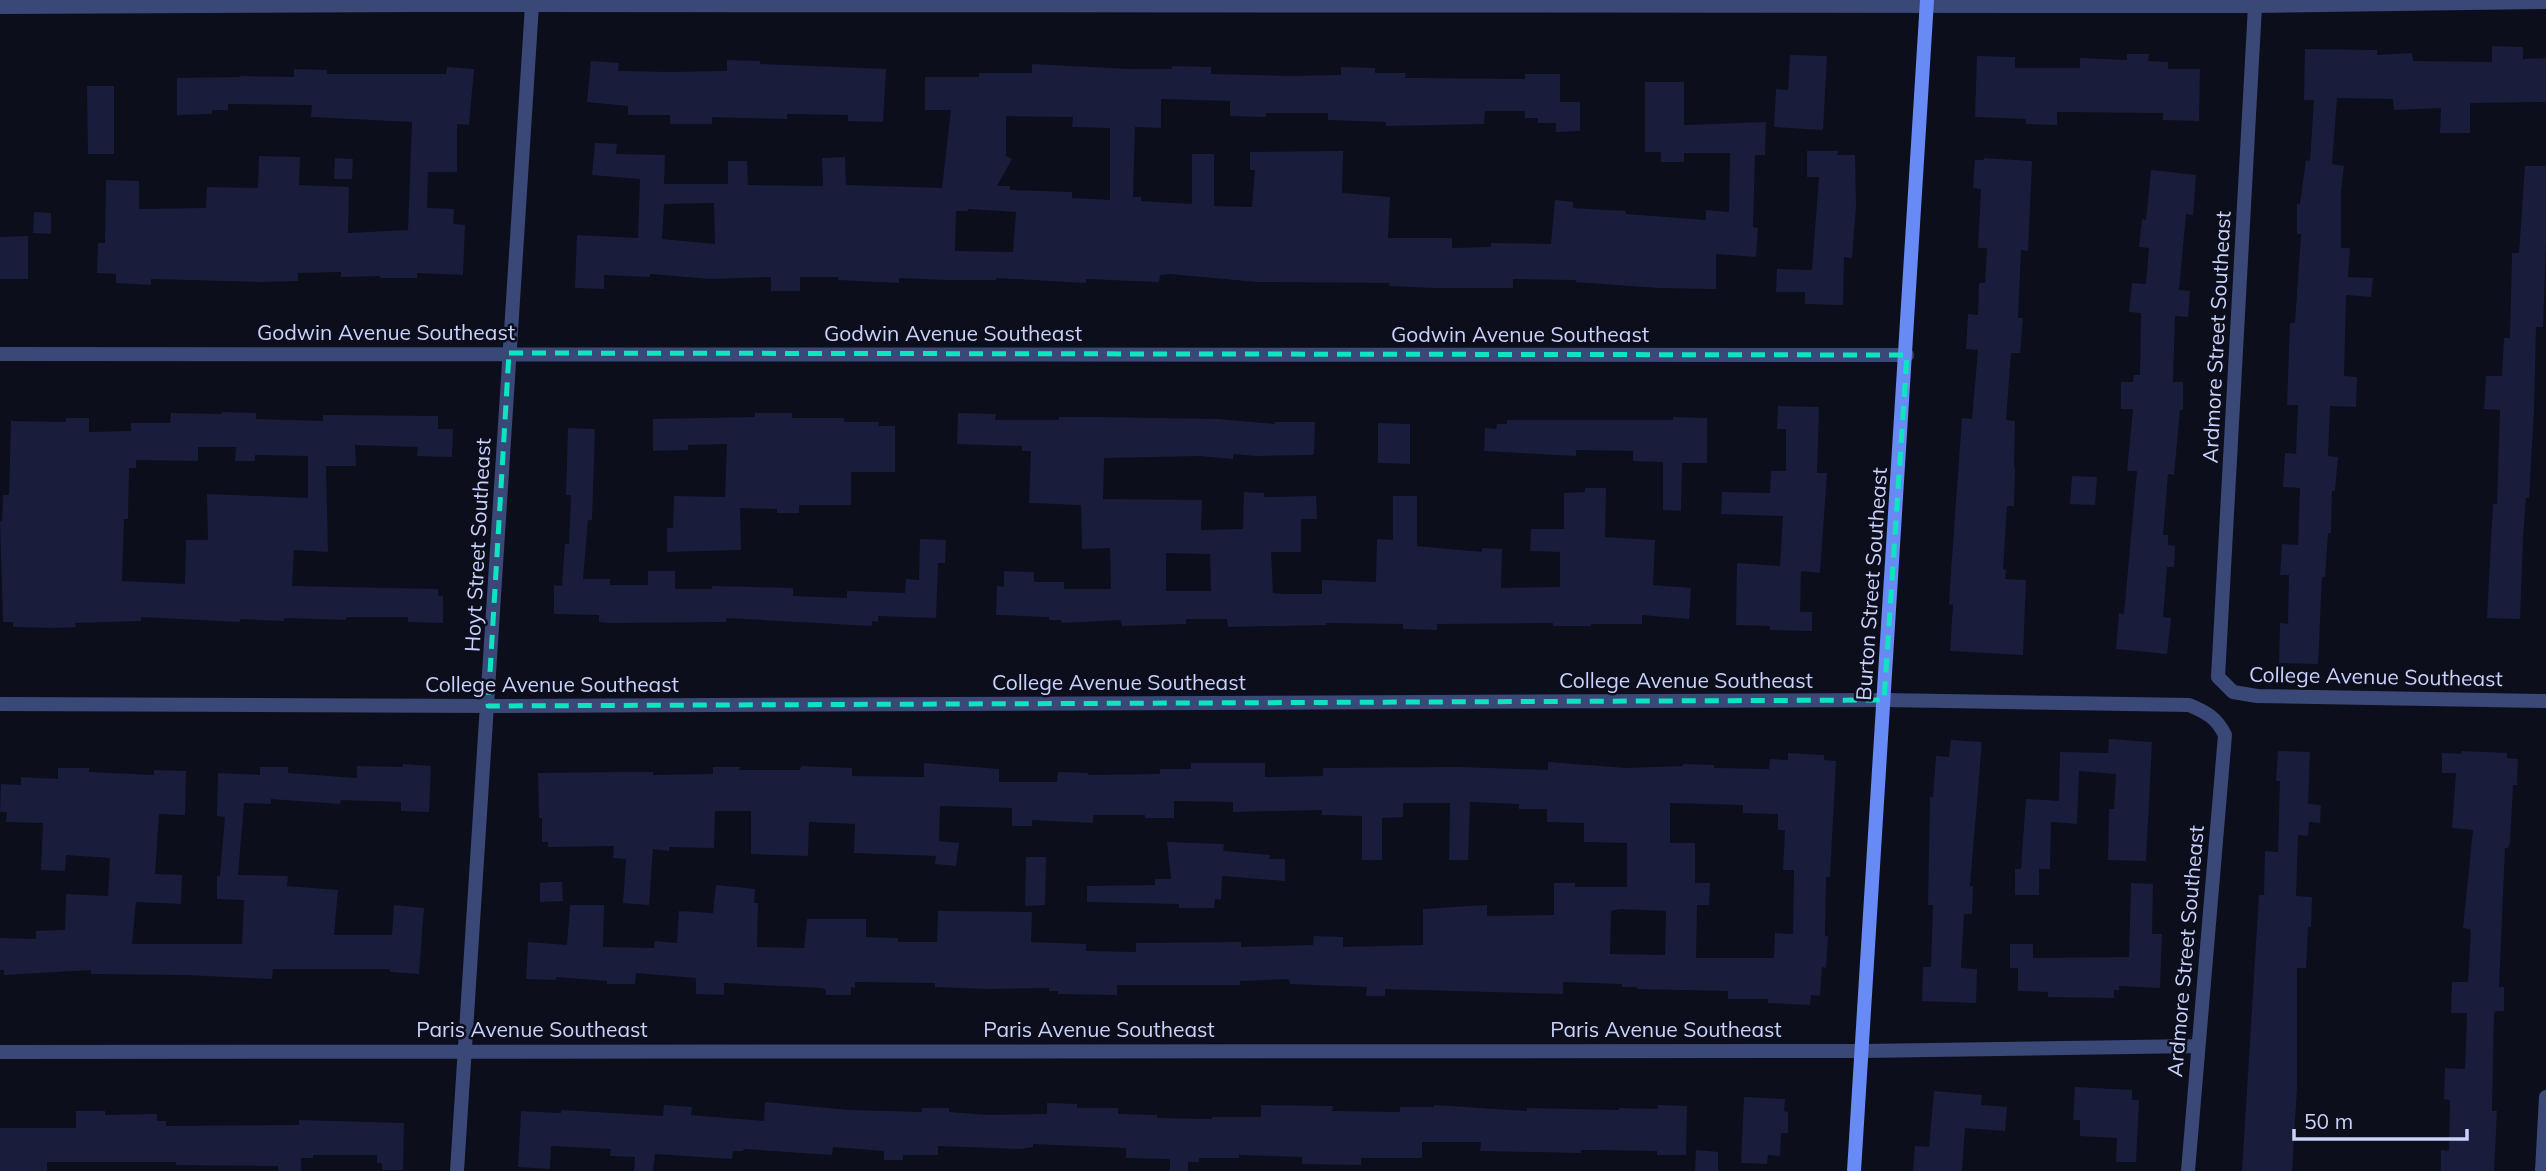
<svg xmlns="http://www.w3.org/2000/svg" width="2546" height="1171" font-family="Mulish,sans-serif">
	<rect width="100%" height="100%" fill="#0c0e1c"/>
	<path fill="#1a1c3b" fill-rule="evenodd" d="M2492 46 2523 47V59L2546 58V102L2470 103V133H2440L2441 108 2394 110 2393 99 2337 98 2332 164 2344 166 2341 191V248H2350L2348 277 2373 278 2371 297 2346 295 2344 376 2357 377 2356 407 2330 406 2328 456 2338 457 2335 491H2332L2331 533H2328L2325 577H2322L2318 664 2279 663 2280 623 2288 624 2289 575H2280L2282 544 2298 545 2300 488 2283 487 2285 453 2296 454 2298 405H2287L2290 323H2295L2301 234H2297V204H2300L2306 160 2310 161 2314 100H2304L2305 49 2377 50V55L2412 53 2413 61 2492 62Z
		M2127 54H2149L2148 61 2168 62V69H2200L2199 121 2163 120V113L2057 112V125L2026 124V119L1975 117 1977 56 2015 57V68H2080V58L2127 60Z
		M1790 55 1827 56 1823 130 1774 127 1776 89 1788 90Z
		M727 60 760 61V64L886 69 883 122 848 121V115L787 114V119L712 117V124H670V115H628V106L587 102 591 61 619 63 618 71 670 72 727 71Z
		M1032 64 1129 69H1172V66L1211 67V74L1292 76 1341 75V67L1375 68V73H1406L1405 78H1420L1525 79V74H1560V102H1580V131L1556 132V123H1538V118H1525V111H1485L1484 124 1386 126V122L1328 120V113H1266V117L1230 116V101L1161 99V128L1135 127 1133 197H1141V201L1192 204V154H1214V206L1252 207 1255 170H1250V152L1343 151 1342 193 1390 197 1388 238H1452V248L1491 247V243L1551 244 1555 200 1573 202V208L1626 211V214L1706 220V210L1729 212 1730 153H1684V162H1661V152H1645V82H1684V125L1766 122 1765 155H1755L1753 227 1758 228 1756 257 1716 254V289L1658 288 1575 282 1576 280 1513 279V288H1435L1389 286 1390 283 1257 282 1170 274 1160 275 1159 282 1086 279V283L996 278V280H946L899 278V283L838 280V277H800V291H771V277L710 279 650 274V277L604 275V289L575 288 577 235 638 238 640 179 592 175 595 143 617 144 616 154 665 155 664 184H728V161H747L748 185 823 186 822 158 845 157 846 185 942 188 951 110H925V77H979V73H1032ZM1006 116 1073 117 1072 127 1110 128V200L1072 198V192L1010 190V186H997L1012 159 1006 156ZM714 203 715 244 662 239 664 204ZM968 209 1016 212 1013 252 955 251 956 211H968Z
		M447 67 474 69 469 125 457 124V172H428L427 208 454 209 453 224 465 225 463 275 417 273V278H380V276L341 277V272L298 273V281L262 282 151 279V285L116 283V274L97 273 98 243H105L106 180 139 181V209L206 208 207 187 258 188 259 156 300 157 299 185 349 187 348 233 408 230 412 122 311 117 312 105 228 104V110H212V114L177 115V78L240 77V76L294 77V69L327 70V74H446Z
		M87 86H114V154H88Z
		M1807 151H1838L1837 155H1855L1856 206 1852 258 1844 257 1843 305 1805 304V292H1776L1777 269 1812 270 1819 177H1807Z
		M335 158 353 159 352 179H334Z
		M1984 158 2032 161 2028 251 2021 250 2018 318H2023L2020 353H2011L2006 420 2015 421 2014 467 2015 468 2014 506H2007L2003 569 2006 570 2005 579 2026 580 2023 655 1950 651 1953 605 1949 604 1951 572 1962 418 1972 419 1978 350 1966 349 1968 314 1978 315 1979 283H1985L1987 248H1978L1981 189 1973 188 1975 160H1984Z
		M2525 166H2546V242L2543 327H2536L2534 411 2529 498H2526L2523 538 2520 619 2487 618 2493 504H2497L2500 410 2484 409 2486 376H2502L2504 338H2510L2512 253H2519Z
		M2151 170 2196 175 2193 215 2186 214 2179 290 2190 291 2188 317 2175 316 2173 382H2183V410H2180L2174 475 2168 474 2163 535H2168V545L2175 546 2174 567H2167L2163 617 2171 618 2167 654 2116 649 2119 613 2124 614 2137 471H2127L2133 409H2121V382H2133L2134 375H2140L2141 313 2129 312 2132 283 2146 284 2149 248 2139 247 2142 219 2146 220Z
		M34 212 51 213V234L33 233Z
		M28 236V279H0V237Z
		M1778 406 1819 407 1817 473H1827L1820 573 1801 571 1800 612H1812V631L1770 630V626L1736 625 1737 563 1780 566 1783 516 1721 514 1722 492 1770 493 1771 471H1786V429H1777Z
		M222 412 256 413V419L323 421V415L438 416V429H453L452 457 417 456 418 447 355 445 356 466H326L328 552 294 550 292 586 438 589V596H443V623L408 622V617H346V620L284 618V621L240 619V622L141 617V621L75 623 76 627 56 628 13 627V622H3L0 521H2L3 495H9L11 421 66 422V418H89V432L131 431V423H170L171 413 222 414ZM198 447H236L235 461H255V455L308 456V498L207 494 208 540H186L185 584 122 581 124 519H128L129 468H136V460L198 461Z
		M755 413H792V418H844V422H879L878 426H895V472H851V505H799V513H777V509L740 508 741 550 667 552V528H673L674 496 725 497 727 444 688 445V450L653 451V419L755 417Z
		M958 413 996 414 995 420H1059V417H1094L1218 419 1275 424V422H1315L1314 454 1310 455 1256 456 1233 454V459L1199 456 1104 458 1103 499 1202 500 1201 530 1243 529 1244 492 1264 493V497L1316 496 1317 519H1301V552H1271L1273 593 1284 594H1322V580L1376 582 1377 539 1393 540V496H1417V546L1482 552V548L1502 549 1501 588 1560 587V552L1530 551 1531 529H1564V493L1585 492V488H1606L1605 537 1655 540 1653 585 1691 588 1689 619 1642 615V624H1591V626H1553V623L1437 624V630L1403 629V624L1326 623V625L1228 627 1227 619H1186V624L1122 626 1121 620 1062 623 1061 620H1049V617L996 615 997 586 1004 587V571L1034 572V582H1064V589H1111L1110 548 1082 549 1081 505 1029 503 1031 451H1022V446L957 444ZM1166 553 1210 554 1211 591H1166Z
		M1673 417 1707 418V463H1682L1681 511 1663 510V462L1633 461V451L1576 450V456L1484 451 1485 428 1496 429 1497 424H1507V420H1673Z
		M1378 423 1410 424V464L1378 463Z
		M568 428 595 429 592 520H588L583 579H610V585H648V571H675V589H712V586L793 588V596L847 598V591L905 593 906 579 919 580 920 539 946 540 945 563H938L936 618 878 616V622L872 621V626L726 618V622L612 623 599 622V615L554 614V585L562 586 565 544H569L571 495H566Z
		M2072 476 2097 477 2095 505 2070 504Z
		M2109 739 2152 742 2146 861 2108 860 2109 809H2114L2116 774 2079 771 2077 824 2051 822 2050 869H2039V895H2015V869H2021L2026 799 2059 801 2060 752 2108 753Z
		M1951 740 1982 742 1970 886H1973L1972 914H1964L1961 968 1977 969 1976 1003 1922 1001 1923 967H1931L1933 905H1928L1930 797H1933L1936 756 1949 757Z
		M2278 751 2310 752 2308 804 2321 805 2320 823 2309 822 2308 836 2298 835 2296 896 2312 897 2311 927H2308L2306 968H2297V1088L2292 1171H2242L2259 895H2264L2265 851 2278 852 2280 781H2276Z
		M2462 751 2507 753V758L2518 759 2517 785H2513L2510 843 2508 848H2505L2499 987H2504V1011H2495L2494 1014 2492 1111H2497L2494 1171H2441V1150L2449 1151 2450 1100 2444 1099 2445 1068 2465 1069 2467 1013H2451L2452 982H2468L2471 933 2470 929 2463 928 2473 830 2452 828 2456 773H2442V753L2461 754Z
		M1788 753 1824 755V760L1836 761 1830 877H1826L1825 936H1828L1826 968 1822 967 1820 996 1811 995 1810 1005 1768 1003V999H1728V991L1637 989V987H1622V984L1563 982V994L1385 989V996H1366L1367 987 1290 984 1289 979 1240 981V985H1117V995L1058 994V991H1049V988L986 989 935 987V983L855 982V988L851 987V995H826V990L822 988 724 983V995L696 994V978L636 973 635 984H607V981L556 977V980L526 979 528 942 567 945 570 905H604L603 947 654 948 655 941 677 943 679 911 713 913 716 885 755 889 754 903H758L757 947 804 948 807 919H866V937L898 938V942H937L938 911 1032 912 1031 942 1086 944V951L1136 952V943L1241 942V947L1313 945 1314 936 1343 937V947L1423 945V909L1487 905V916L1554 915V883H1575V887H1627V843L1584 842V823L1547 822V809H1519V804L1470 802 1468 860H1449L1450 803H1403V817L1382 818V860H1362V816L1322 815V810L1233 812V802L1174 801V818H1145V815H1093V823L1032 820V826H1012V808L940 806 939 841 959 843 956 866 935 864 936 856 854 853 855 824 809 822 808 856 751 854V811H715L714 848 669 847V851L653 849 649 905 623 903 626 859 613 858 614 846 548 847V842H542V818H539L538 773 626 772H653V775L713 774V767H740L739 770H800L801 766 852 768V776L924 777V763L999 769V782H1057L1058 772 1088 773V775L1160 774V769H1191V763H1265V777L1323 776V768L1460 767 1548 770V762L1626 768 1683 766V764L1714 765V768L1769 769 1770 759 1788 760ZM1670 803 1743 805V813L1778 814V830H1785L1783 870H1794L1793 934 1775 933 1774 958H1696L1697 905H1709L1710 883H1695V843H1670ZM1620 909 1666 911 1665 955 1610 954 1611 911Z
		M403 764 431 766 429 812 401 811V802L341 800 340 804 271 799V804L244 803 238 875 288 876 287 886 338 890 334 935H392L394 905 424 908 419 974 390 972V969H273L272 979 186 975 91 974V970L4 975V970H0V938L36 939V931L65 930 66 894 108 896 110 858 66 855 65 871 41 870 43 823 6 822 7 812H0L1 784 21 785V777L58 779V768H89V772L154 775V770L186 771 185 815 159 814 155 874 182 875 181 904 136 902 132 944H242L244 900 217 899V876H220L225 817 217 816 218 773 260 775V767H288V773L357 778V766L403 767Z
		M1167 842 1224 844 1223 851 1270 855 1269 859H1285V881L1222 876 1221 900 1215 899 1214 908H1179V904L1087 902V886L1155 885V879H1171Z
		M1026 857H1046L1045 905 1025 906Z
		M550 882H562L563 901 540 902V883Z
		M2131 883 2153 884 2152 934H2162L2160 988 2119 986V990H2114V998L2048 997V992L2018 991V968H2010V944H2033V958L2129 957Z
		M2075 1087 2132 1090V1100H2139L2136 1162H2116L2117 1138 2080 1136V1120H2073Z
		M1934 1091 1982 1095 1981 1105 2007 1107 2005 1131 1965 1128 1962 1171H1913L1915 1146 1929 1147Z
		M1744 1097 1785 1099 1784 1111 1788 1112V1133H1781L1780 1156 1768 1155 1767 1164 1741 1163Z
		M765 1102 849 1110 922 1112V1108H949V1112L989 1115 1047 1114V1103L1077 1104V1108H1118V1114L1157 1115V1118L1212 1119V1117H1261V1105L1333 1106 1332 1111 1400 1112V1107H1434V1105L1527 1111V1108L1619 1110V1108L1658 1109V1105L1687 1106 1686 1155H1657V1151L1595 1150H1581V1153L1480 1151 1481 1142H1422V1158H1361V1165L1302 1164V1157L1239 1155V1158H1199V1162H1188V1171H1170V1159L1126 1158V1148L1033 1144V1147L1020 1149 938 1146V1155H903V1160H884V1151L833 1147 832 1155 744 1149 743 1151H733L732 1159 655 1154 653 1171H634L635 1157 610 1156 611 1149 551 1146 550 1169 518 1167 521 1111 561 1113V1110L663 1116 664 1105 692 1107 691 1115 764 1121Z
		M76 1111H105V1115L157 1114V1121H166V1126L299 1125V1120L404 1123 403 1170H382V1163H377V1155H313V1158H301V1171H278V1166L176 1165V1162H47V1171H0V1128H76Z
		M1696 1150 1718 1152V1171H1695Z"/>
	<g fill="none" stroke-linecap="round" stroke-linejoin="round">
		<path stroke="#3a4878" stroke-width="14" d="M2255 6 2218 677 2233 692 2257 696 2546 701
			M0 354 1907 355
			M0 704 488 706 1884 700 2189 705C2206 712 2217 718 2225 735L2188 1171
			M0 1052 1862 1051 2197 1046
			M457 1171 532 5
			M2542 1171 2546 1097"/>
		<path stroke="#3a4878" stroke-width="14" d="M0 7 417 5 2255 6 2546 2"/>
		<path stroke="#688af5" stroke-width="14" d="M1854 1171 1927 0"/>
	</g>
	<path fill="none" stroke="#0fe4c1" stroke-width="5" stroke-dasharray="14 9" stroke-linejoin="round" d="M509 353 1907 355 1884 700 488 706Z"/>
	<g text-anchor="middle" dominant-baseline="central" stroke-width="5" stroke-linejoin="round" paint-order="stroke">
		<g font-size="21" fill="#cad2fc" stroke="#0c0e1c">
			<text x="386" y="332">Godwin Avenue Southeast</text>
			<text x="953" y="333">Godwin Avenue Southeast</text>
			<text x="1520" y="334">Godwin Avenue Southeast</text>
			<text transform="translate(2216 337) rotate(-87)">Ardmore Street Southeast</text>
			<text transform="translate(477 545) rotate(-87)">Hoyt Street Southeast</text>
			<text transform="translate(1871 584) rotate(-86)">Burton Street Southeast</text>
			<text transform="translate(2376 676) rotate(1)">College Avenue Southeast</text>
			<text x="1686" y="680">College Avenue Southeast</text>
			<text x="1119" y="682">College Avenue Southeast</text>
			<text x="552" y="684">College Avenue Southeast</text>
			<text transform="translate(2185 951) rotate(-85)">Ardmore Street Southeast</text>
			<text x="532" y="1029">Paris Avenue Southeast</text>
			<text x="1099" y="1029">Paris Avenue Southeast</text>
			<text x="1666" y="1029">Paris Avenue Southeast</text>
		</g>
	</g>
	<path d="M2294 1129v10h173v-10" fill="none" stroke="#cad2fc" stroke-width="3.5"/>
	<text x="2304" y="1129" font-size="21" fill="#cad2fc" stroke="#0c0e1c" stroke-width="5" paint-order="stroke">50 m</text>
</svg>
